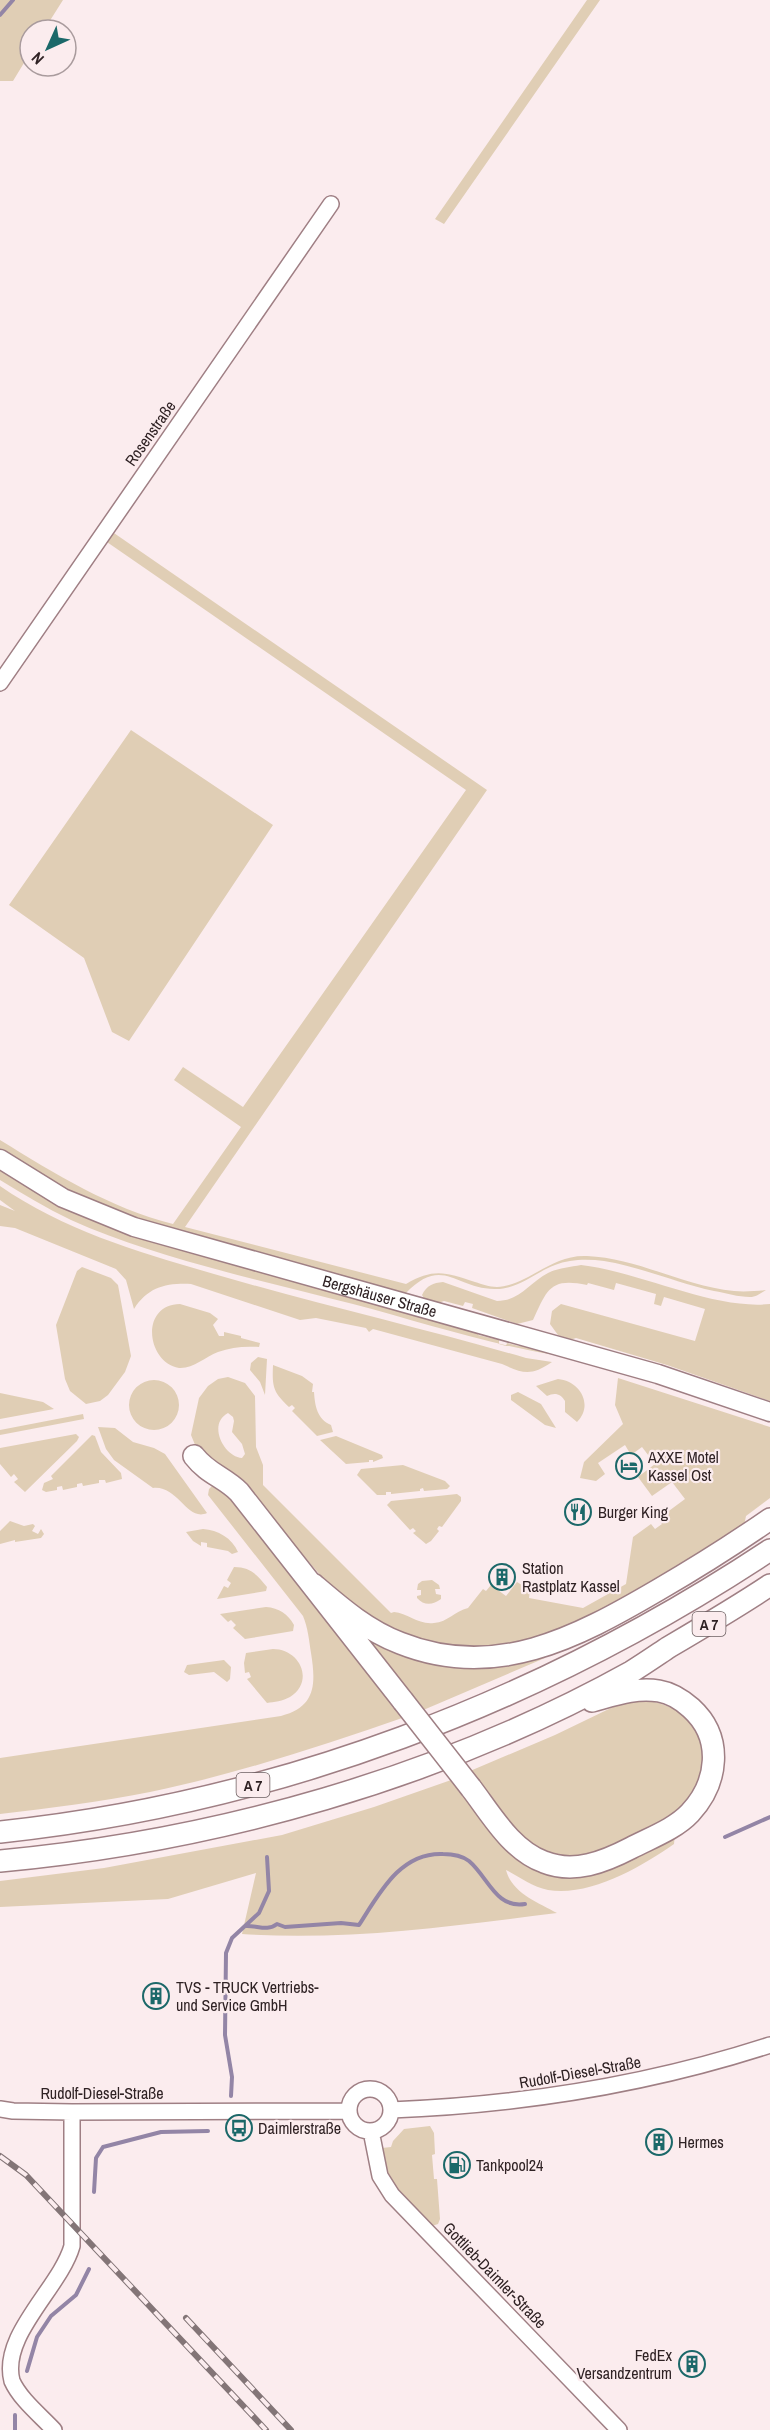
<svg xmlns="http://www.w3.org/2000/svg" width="770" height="2430" font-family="'Archivo Narrow',sans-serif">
	<rect width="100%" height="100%" fill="#fbecee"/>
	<path fill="#e0ceb5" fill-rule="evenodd" d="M0 0H63L44 30H30V53L13 81H0Z
		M587 0H600L444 224 435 219Z
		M111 531 487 790 185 1227 406 1284C433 1268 446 1272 475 1282 482 1284 489 1287 497 1287 528 1286 551 1254 587 1256 637 1258 684 1286 734 1291 745 1292 756 1291 766 1290 761 1293 756 1297 750 1297 738 1297 726 1293 714 1291 677 1283 641 1267 604 1261 588 1259 570 1259 555 1265 534 1273 519 1289 496 1289 456 1290 443 1254 405 1294L94 1206 0 1153V1140C55 1174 110 1208 173 1224L241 1127 174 1080 183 1067 243 1107 466 790 104 540Z
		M131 730 273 825 129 1041 112 1032 84 958 9 905Z
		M0 1168 17 1180 340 1293 478 1333V1335L499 1340V1344L506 1346 507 1343 519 1346 521 1344 556 1353 555 1355C487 1344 421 1322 353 1304 261 1280 158 1259 71 1220 46 1208 23 1194 0 1180Z
		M0 1186C65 1231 139 1252 214 1274 317 1304 422 1328 526 1358L552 1362C531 1376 524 1374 502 1364L373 1329 369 1332 366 1328 316 1318 300 1320 191 1284C166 1283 148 1287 134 1309L126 1280 116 1269 15 1228 0 1226V1205L15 1211 0 1200Z
		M581 1265C641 1272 713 1310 770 1304V1401L667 1365 576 1338 570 1340 558 1335 550 1324 552 1311 561 1304 695 1341 705 1309 664 1297 661 1306 654 1304 656 1294 616 1283 614 1290 588 1283 587 1285C550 1277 547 1290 533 1320L517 1324 472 1308 473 1304 465 1302 463 1306 444 1301 432 1305 425 1300 422 1295C427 1285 433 1283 443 1282L497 1301C520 1301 529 1283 548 1273 558 1268 570 1267 581 1265Z
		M82 1267 111 1278 118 1285 131 1356 125 1372 108 1395 100 1401 86 1404 70 1391 65 1379 56 1325 77 1271Z
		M180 1304 210 1313 218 1319 213 1325 219 1336H224V1332L241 1336V1338L260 1343 259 1347C245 1346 231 1347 218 1352 205 1357 193 1369 179 1368 147 1363 139 1305 180 1304Z
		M258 1357 267 1359 265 1395 260 1382 250 1370 251 1363Z
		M273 1365 302 1376 313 1384 312 1392H314C315 1406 317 1419 331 1425L333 1432 317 1436 292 1411 295 1408 292 1405 289 1407C273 1392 272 1387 273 1365Z
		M228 1377 245 1383 255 1396 256 1447 263 1465V1485L391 1613 394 1612C408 1613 418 1625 434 1623 448 1622 455 1611 468 1608L483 1589 486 1591 491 1585 506 1596 517 1582 530 1590 529 1598 583 1608 626 1584 633 1537 651 1524 655 1529 662 1524 658 1519 685 1499 672 1482 652 1496 638 1477 655 1464 642 1447 631 1455 625 1445 598 1463 605 1474 596 1481 580 1478 584 1462 623 1424 615 1405 618 1378 770 1427V1498L746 1516 744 1526 624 1598 578 1622 526 1644 456 1651 383 1629 327 1583 278 1526 200 1457 191 1435 199 1398 208 1386 218 1379ZM228 1413 233 1417 234 1421 232 1432 242 1444 245 1454 242 1458C224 1457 207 1424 228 1413Z
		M558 1379C580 1381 594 1405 577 1422L565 1412V1401C561 1394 555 1392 547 1396L536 1386Z
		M129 1405a25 25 0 1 1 50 0a25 25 0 1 1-50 0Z
		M518 1392 541 1404 556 1428 545 1425 511 1400V1395Z
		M0 1393 43 1402 54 1409 0 1419Z
		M83 1414 84 1419 0 1435V1430Z
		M98 1427 115 1428 133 1442 154 1448 165 1454 207 1513C187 1522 178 1485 153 1488L114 1460 106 1449Z
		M76 1434 79 1437 77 1441 25 1492 14 1482 18 1479 14 1474 11 1477 0 1464V1448Z
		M92 1435 95 1436 101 1452 121 1473 122 1479 106 1483 105 1480H99V1483L83 1486 82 1483 77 1484V1487L63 1490 62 1486 57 1487V1490L46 1492 42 1490 44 1483 53 1479 51 1476Z
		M336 1436 382 1455 383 1458 373 1462V1460H369V1462L346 1464 320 1440Z
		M403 1465 445 1481 450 1486 447 1489 424 1491 423 1488 420 1489V1491L391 1494V1492H386V1495H377L357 1475 361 1469Z
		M212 1486H222L405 1717C321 1746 237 1774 150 1792 101 1802 50 1808 0 1814V1758L281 1716C316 1707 316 1684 311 1653 309 1640 308 1628 303 1616L208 1495 209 1489Z
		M457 1494 461 1497V1501L442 1527 439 1526 437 1529 439 1531 431 1541 426 1544 413 1533 416 1531 413 1528 410 1530 387 1505 391 1501Z
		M10 1521 24 1526 33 1524 35 1526 32 1531 38 1534 41 1529 44 1534 41 1538 15 1542V1540L0 1544V1531Z
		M203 1529C218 1530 232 1538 238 1552L232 1554 228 1551 207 1547V1543L201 1542V1546L193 1541 186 1532Z
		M234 1567C251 1567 257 1575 267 1587L266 1591 217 1599 224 1586 228 1588 231 1583 227 1580Z
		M432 1580 439 1585 440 1589H435L436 1594 441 1595V1599C433 1605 424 1606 417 1598V1596L421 1595V1590H417L418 1584 422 1581Z
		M266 1607C279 1608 288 1614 294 1625L293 1631 245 1639 233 1628 236 1625 231 1620 228 1622 220 1614Z
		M370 1637 397 1650 542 1653 545 1658 421 1711 367 1640Z
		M273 1649C300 1649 315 1681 290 1697 283 1701 274 1702 267 1703L247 1679 251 1677 249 1672 245 1673 244 1663 246 1653Z
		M224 1660 231 1667 230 1679 227 1682 214 1672 189 1675 184 1672 187 1665Z
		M638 1700C680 1701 717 1733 700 1777 698 1784 696 1793 691 1798 676 1817 617 1848 593 1854 580 1858 565 1859 552 1855 515 1844 492 1800 470 1771L555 1735 613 1707Z
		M454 1779 540 1868 675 1833 674 1844C641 1867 590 1897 548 1890 532 1887 520 1877 506 1870 512 1893 537 1902 557 1913 452 1926 348 1941 242 1934L256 1873 168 1899 0 1907V1881L104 1868 282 1835 374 1807Z
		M430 2126 434 2133 435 2154 432 2155 434 2179H437L440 2219 438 2224 432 2226C402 2198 388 2191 382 2148L391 2147 393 2141 404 2129Z"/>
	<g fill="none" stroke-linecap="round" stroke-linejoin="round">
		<path stroke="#9385a6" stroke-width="4" d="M0 15 13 0
			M725 1837 770 1817
			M245 1926C257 1925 267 1932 277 1924L285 1927 341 1923 359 1925C379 1894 400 1852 443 1854 453 1854 461 1855 469 1861 488 1877 496 1909 525 1904
			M231 2096 232 2077 225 2035 226 1953 232 1938 259 1913 269 1891 267 1857
			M94 2192 96 2158 103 2147 161 2132 208 2131
			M27 2371 37 2337 51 2316 76 2295 89 2269
			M15 2430V2415"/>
		<defs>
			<path id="minor" d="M0 683 331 204
				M349 2110a21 21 0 1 1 42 0a21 21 0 1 1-42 0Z
				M0 2109 13 2111 72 2112 349 2111
				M391 2110C520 2105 647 2085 770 2045
				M371 2131 380 2176 392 2195 619 2430
				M54 2430C40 2415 20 2399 12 2381 0 2335 60 2288 72 2246V2112"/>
			<g id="major">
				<path id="s1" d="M0 1159 63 1198 134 1227 658 1374 770 1412"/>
			</g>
			<path id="highway" d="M194 1456C208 1474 224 1477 239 1492L403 1701
				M313 1584C340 1607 366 1630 400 1643 495 1681 576 1638 658 1590 696 1568 734 1544 770 1519
				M471 1788C491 1814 511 1850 544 1862 574 1874 604 1862 631 1848 650 1838 675 1829 690 1813 718 1783 724 1738 691 1708 682 1700 671 1693 659 1691 636 1687 614 1695 592 1701
				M0 1832C276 1803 539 1703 770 1550
				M0 1861C217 1841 440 1778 631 1672 644 1664 657 1655 669 1647 703 1627 737 1607 770 1585"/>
		</defs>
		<use href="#minor" stroke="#9f7f84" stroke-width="18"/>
		<use href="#major" stroke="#9f7f84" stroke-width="21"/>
		<use href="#highway" stroke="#9f7f84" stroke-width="24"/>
		<use href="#minor" stroke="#fff" stroke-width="15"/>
		<use href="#major" stroke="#fff" stroke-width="18"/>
		<use href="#highway" stroke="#fff" stroke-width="21"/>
		<defs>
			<path id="rail" d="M0 2156 26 2175 266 2430
				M186 2318 291 2430"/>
		</defs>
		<use href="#rail" stroke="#837577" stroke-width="6"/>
		<use href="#rail" stroke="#fbecee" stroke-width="4" stroke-dasharray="11" stroke-linecap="butt"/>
		<defs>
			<path id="highway-bridge" d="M403 1701 471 1788"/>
		</defs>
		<use href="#highway-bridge" stroke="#9f7f84" stroke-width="24" stroke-linecap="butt"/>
		<use href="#highway-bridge" stroke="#fff" stroke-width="21"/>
	</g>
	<defs>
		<symbol id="hotel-ring" viewBox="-11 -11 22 22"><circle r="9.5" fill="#fbecee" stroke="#1b6869" stroke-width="1.5"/><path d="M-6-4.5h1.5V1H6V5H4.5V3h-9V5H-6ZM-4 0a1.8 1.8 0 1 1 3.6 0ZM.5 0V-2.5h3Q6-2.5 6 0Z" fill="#1b6869"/></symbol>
		<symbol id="restaurant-ring" viewBox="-11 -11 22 22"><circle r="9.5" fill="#fbecee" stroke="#1b6869" stroke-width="1.5"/><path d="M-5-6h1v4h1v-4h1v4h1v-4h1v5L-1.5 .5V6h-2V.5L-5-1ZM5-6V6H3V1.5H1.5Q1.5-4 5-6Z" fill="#1b6869"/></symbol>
		<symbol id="building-ring" viewBox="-11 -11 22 22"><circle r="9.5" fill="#fbecee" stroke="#1b6869" stroke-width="1.5"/><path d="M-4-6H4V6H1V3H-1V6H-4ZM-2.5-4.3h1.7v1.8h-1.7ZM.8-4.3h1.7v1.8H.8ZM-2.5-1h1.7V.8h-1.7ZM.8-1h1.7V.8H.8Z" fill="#1b6869"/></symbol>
		<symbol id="bus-ring" viewBox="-11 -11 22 22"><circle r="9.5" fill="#fbecee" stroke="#1b6869" stroke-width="1.5"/><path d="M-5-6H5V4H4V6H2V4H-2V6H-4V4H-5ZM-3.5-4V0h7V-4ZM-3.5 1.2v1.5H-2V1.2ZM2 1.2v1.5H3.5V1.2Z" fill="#1b6869"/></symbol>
		<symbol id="fuel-ring" viewBox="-11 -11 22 22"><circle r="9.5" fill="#fbecee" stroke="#1b6869" stroke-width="1.5"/><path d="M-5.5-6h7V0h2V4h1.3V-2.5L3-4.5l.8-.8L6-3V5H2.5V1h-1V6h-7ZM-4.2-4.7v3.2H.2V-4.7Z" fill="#1b6869"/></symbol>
	</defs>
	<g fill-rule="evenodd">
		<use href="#hotel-ring" x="614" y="1451" width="30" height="30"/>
		<use href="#restaurant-ring" x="563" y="1497" width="30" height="30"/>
		<use href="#building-ring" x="487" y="1562" width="30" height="30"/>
		<use href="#building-ring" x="141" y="1981" width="30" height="30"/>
		<use href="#bus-ring" x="224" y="2113" width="30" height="30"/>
		<use href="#building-ring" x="644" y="2127" width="30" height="30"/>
		<use href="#fuel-ring" x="442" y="2150" width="30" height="30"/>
		<use href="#building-ring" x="677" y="2349" width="30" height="30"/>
	</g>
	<g text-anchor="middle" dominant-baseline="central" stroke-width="4.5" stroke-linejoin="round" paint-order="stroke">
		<g fill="#fbecee" stroke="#6c5f61" stroke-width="1.5">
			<rect x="692.5" y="1612" width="33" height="24" rx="4.5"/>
			<rect x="236.5" y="1773" width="33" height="24" rx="4.5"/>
		</g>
		<g font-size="15" font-weight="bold" fill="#2f2224">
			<text x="709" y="1624">A 7</text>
			<text x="253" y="1785">A 7</text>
		</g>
		<g font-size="16" fill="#2f2224" stroke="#fbecee">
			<text transform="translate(150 433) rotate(-55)">Rosenstraße</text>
			<text stroke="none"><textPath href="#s1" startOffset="406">Bergshäuser Straße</textPath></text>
			<text transform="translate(580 2072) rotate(-10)">Rudolf-Diesel-Straße</text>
			<text x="102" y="2093">Rudolf-Diesel-Straße</text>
			<text transform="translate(495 2275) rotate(46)">Gottlieb-Daimler-Straße</text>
		</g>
		<g font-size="16" fill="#2f2224" stroke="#fbecee" text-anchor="start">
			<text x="648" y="1457">AXXE Motel<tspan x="648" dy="18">Kassel Ost</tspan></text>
			<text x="598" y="1512">Burger King</text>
			<text x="522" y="1568">Station<tspan x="522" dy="18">Rastplatz Kassel</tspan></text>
			<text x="176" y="1987">TVS - TRUCK Vertriebs-<tspan x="176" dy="18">und Service GmbH</tspan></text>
			<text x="258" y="2128">Daimlerstraße</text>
			<text x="678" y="2142">Hermes</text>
			<text x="476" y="2165">Tankpool24</text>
			<text x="672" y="2355" text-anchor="end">FedEx<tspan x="672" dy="18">Versandzentrum</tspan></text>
		</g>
	</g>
	<g transform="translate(48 48) rotate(225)"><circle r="28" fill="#fbecee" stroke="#a99b9d" stroke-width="1.5"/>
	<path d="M0-4.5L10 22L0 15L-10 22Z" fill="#1b6869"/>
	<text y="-9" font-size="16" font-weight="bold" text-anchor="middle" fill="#2f2224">N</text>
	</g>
</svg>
